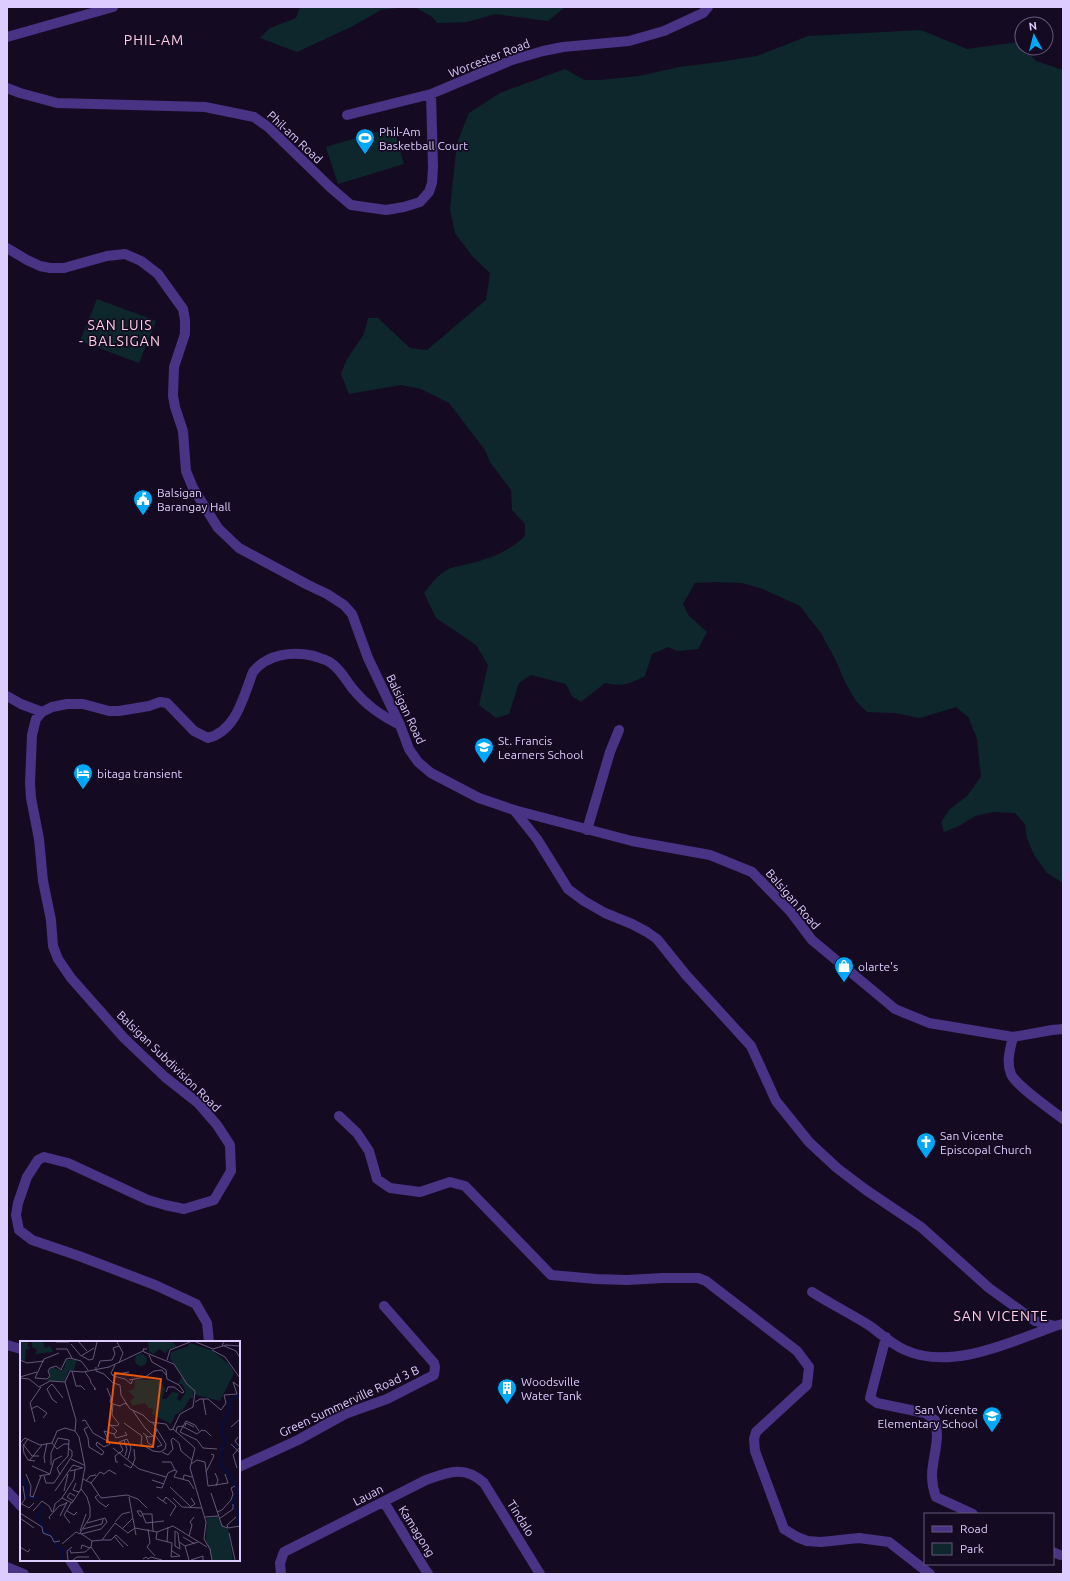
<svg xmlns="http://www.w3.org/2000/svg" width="1070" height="1581" font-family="Ubuntu,sans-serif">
	<rect width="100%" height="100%" fill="#140b22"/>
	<path fill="#0e272c" d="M300 7H406L381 10 351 27 297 52 260 38 270 28 296 18Z
		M415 7H565L548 21 495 14 467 22 437 23 432 17Z
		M921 30 967 49 1018 42 1036 61 1063 70V883L1047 873 1034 855 1027 838 1025 824 1015 813 993 812 975 816 959 826 944 832 941 822 950 809 967 796 981 777 977 739 969 718 956 707 920 718 895 713 867 712 856 701 846 684 836 661 821 633 800 606 763 589 742 583 716 582 695 583 683 604 689 616 707 632 698 649 678 651 668 647 652 654 645 676C629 684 623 687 605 683L581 702 572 696 566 684 531 675 519 683 509 714 496 718 479 705 488 665 476 645 436 618 424 593C431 584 440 572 451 568 457 566 463 565 469 564 489 559 510 551 525 536V524L512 510 511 490 490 462 485 450 449 403 421 389 401 385 349 394 341 374 346 361 364 334 368 318H378L410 348 427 350 486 300 490 273 472 256 455 233 450 209 457 143 469 113 500 93 565 69 584 80H600L639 76 679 67 719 62 757 56 808 36Z
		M393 127 404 164 338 184 326 147Z
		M97 299 156 321 139 363 80 341Z"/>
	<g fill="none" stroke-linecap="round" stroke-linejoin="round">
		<path stroke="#483385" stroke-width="10" d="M7 37 113 7
			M7 88 20 93 57 103 205 107 254 117 268 127 331 188 351 205 386 210 404 207 420 202 429 192 432 183 433 167 431 94
			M347 115 431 94 512 60 543 51 563 47 629 41 664 31 703 13 708 7
			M7 696 21 704 42 712
			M514 810 537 839 568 889 584 901 605 913 632 924 647 932 657 939 686 975 751 1046 776 1101 809 1142 837 1168 866 1190 921 1227 989 1288 1035 1321 1055 1326 1063 1324
			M587 830 610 752 619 730
			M1013 1037C1010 1050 1006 1062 1011 1074 1016 1086 1052 1110 1063 1119
			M339 1116 357 1133 369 1151 377 1179 390 1188 420 1192 450 1182 465 1186 551 1275 596 1279 627 1280 663 1278H698L706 1281 797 1351 809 1367 807 1385 756 1432 754 1439 755 1451 784 1529 797 1537 807 1541 821 1542 859 1538 889 1542 930 1574
			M812 1292C831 1304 851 1314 870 1326 881 1334 893 1345 905 1350 951 1371 1011 1342 1055 1326
			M886 1337 870 1398 877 1403 925 1413 935 1420C936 1425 937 1431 937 1436 936 1459 927 1473 936 1497L973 1514
			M209 1342 207 1323 196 1304 155 1285 79 1256 32 1240 19 1230 16 1215 18 1203 27 1177 38 1160 44 1157 68 1163 148 1200 165 1205 184 1209 214 1200 231 1171 230 1145 217 1125 198 1103 165 1077 124 1038 71 978 58 959 53 946 51 920 43 881 39 839 31 798 30 783 32 735 36 719 42 712 52 707 67 704H83L109 711H119L149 706 160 702 167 703 194 731 208 738C237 730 243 697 253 672 267 654 292 651 314 656 319 658 326 659 331 663 340 669 346 680 352 688 366 705 380 715 400 725
			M7 1345 21 1349
			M239 1467 298 1440 345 1414 387 1399 434 1375 435 1367 434 1363 384 1306
			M7 1491 21 1506
			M384 1502 428 1574
			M1053 1552 1060 1555
			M70 1560 79 1574
			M7 1567 24 1574
			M281 1574 280 1563 284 1552 426 1480C448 1472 465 1465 484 1483L540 1574"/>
		<path stroke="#483385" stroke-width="10" d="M7 248 27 260 40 266 50 268H64L107 256 125 254 141 261 158 274 183 309 185 320V334L174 367 173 396 175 407 183 431 186 471 193 488 218 528 239 548 308 585 327 594 344 605 352 614 368 658 400 725 409 749 418 762 431 773 479 798 514 810 632 841 710 855 752 872 790 911 812 940 895 1009 929 1023 1013 1037 1052 1030 1063 1029"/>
	</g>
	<defs>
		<symbol id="stadium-pin" viewBox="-11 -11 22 30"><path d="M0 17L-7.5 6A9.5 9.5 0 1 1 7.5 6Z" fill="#00a8f7" stroke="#140b22"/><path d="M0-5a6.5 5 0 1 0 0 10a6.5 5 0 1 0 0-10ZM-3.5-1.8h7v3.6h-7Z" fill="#fff"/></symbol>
		<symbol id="civic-pin" viewBox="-11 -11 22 30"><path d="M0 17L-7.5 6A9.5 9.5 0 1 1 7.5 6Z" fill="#00a8f7" stroke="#140b22"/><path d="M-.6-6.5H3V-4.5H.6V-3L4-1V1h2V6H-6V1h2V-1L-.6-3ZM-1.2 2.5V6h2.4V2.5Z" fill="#fff"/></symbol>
		<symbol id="school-pin" viewBox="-11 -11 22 30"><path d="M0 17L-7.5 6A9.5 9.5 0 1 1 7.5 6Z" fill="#00a8f7" stroke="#140b22"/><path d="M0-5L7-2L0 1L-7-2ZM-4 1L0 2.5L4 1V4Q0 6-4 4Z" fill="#fff"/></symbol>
		<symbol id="hotel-pin" viewBox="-11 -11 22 30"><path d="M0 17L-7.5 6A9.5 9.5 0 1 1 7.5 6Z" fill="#00a8f7" stroke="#140b22"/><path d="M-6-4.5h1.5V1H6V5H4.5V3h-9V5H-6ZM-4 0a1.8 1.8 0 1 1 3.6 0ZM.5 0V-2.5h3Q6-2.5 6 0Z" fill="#fff"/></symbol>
		<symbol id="shop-pin" viewBox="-11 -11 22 30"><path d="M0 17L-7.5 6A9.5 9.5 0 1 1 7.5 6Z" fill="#00a8f7" stroke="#140b22"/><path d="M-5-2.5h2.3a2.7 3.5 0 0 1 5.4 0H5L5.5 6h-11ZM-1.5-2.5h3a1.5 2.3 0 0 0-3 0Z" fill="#fff"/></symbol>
		<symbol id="church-pin" viewBox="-11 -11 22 30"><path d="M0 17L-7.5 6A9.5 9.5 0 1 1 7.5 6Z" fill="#00a8f7" stroke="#140b22"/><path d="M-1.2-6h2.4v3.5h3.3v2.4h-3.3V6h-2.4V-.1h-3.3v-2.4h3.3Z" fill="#fff"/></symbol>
		<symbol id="building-pin" viewBox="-11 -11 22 30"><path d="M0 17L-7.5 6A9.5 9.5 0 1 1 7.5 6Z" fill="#00a8f7" stroke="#140b22"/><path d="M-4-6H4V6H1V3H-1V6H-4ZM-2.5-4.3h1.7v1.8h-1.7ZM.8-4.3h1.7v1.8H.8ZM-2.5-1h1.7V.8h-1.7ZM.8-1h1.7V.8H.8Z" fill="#fff"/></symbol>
	</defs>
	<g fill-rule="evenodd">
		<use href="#stadium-pin" x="354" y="127" width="22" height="30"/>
		<use href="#civic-pin" x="132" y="488" width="22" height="30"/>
		<use href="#school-pin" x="473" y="736" width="22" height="30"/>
		<use href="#hotel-pin" x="72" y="762" width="22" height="30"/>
		<use href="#shop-pin" x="833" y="955" width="22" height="30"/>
		<use href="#church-pin" x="915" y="1131" width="22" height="30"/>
		<use href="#building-pin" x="496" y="1377" width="22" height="30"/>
		<use href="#school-pin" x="981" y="1405" width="22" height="30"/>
	</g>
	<g text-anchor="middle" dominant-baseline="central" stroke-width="3.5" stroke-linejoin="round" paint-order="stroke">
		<g font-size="12" fill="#dcf" stroke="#140b22">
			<text transform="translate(489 58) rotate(-21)">Worcester Road</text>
			<text transform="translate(295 137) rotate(43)">Phil-am Road</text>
			<text transform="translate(406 709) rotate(65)">Balsigan Road</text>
			<text transform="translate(793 899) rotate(49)">Balsigan Road</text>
			<text transform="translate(169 1061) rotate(44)">Balsigan Subdivision Road</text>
			<text transform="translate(349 1401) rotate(-25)">Green Summerville Road 3 B</text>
			<text transform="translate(368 1495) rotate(-27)">Lauan</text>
			<text transform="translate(521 1518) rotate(58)">Tindalo</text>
			<text transform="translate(417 1531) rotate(58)">Kamagong</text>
		</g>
		<g font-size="12" fill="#dcf" stroke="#140b22" text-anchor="start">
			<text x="379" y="131">Phil-Am<tspan x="379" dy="14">Basketball Court</tspan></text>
			<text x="157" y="492">Balsigan<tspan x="157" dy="14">Barangay Hall</tspan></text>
			<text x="498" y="740">St. Francis<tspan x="498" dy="14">Learners School</tspan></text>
			<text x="97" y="773">bitaga transient</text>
			<text x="858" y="966">olarte's</text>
			<text x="940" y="1135">San Vicente<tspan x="940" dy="14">Episcopal Church</tspan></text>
			<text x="521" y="1381">Woodsville<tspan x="521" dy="14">Water Tank</tspan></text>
			<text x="978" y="1409" text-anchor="end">San Vicente<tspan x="978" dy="14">Elementary School</tspan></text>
		</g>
		<g font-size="14" letter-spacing="1" fill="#ffcee3" stroke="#140b22">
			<text x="154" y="40">PHIL-AM</text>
			<text x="120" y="325">SAN LUIS<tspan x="120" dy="16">- BALSIGAN</tspan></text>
			<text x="1001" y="1316">SAN VICENTE</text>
		</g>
	</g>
	<g transform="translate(20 1341)">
		<rect width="220" height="220" fill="#140b22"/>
		<path d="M0 1H9L7 4 10 9 6 8 5 20 0 18ZM12 1H23L25 7 30 5 33 11 15 13 17 9 12 6ZM128 1H153L157 6 148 9 146 13 139 8 134 13 129 11ZM170 2 193 10 210 24 214 32 200 60 176 54 150 18 151 11 167 6ZM115 19a6 6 0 1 1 12 0a6 6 0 1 1-12 0ZM57 18 54 29 48 30 45 40H27L31 34 28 30 33 26 40 30 44 28 46 19ZM162 35 173 50V57H170L163 69 155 74 151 83 132 73 133 68 129 67 125 62 112 65 110 60 115 56 108 50 114 48 115 39H139L145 48 142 58H146L152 51 159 52 157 58 160 60 166 51 162 43H158ZM198 176 201 183 208 188 213 219H193L186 199 187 177Z" fill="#0e272c"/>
		<path fill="none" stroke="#050e41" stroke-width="2" d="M220 56 217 55 208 61 210 70 202 84 204 101 200 124 209 132 218 150 213 161 218 171 220 189M0 136 7 144V156L19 157M21 164 22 170 17 175 24 188M24 188V191L31 194 40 208H44M44 219 41 217 44 208"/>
		<path fill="none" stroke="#64587a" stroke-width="1" d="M36 1H49M59 1 67 10M97 1 103 12 99 22M176 1 193 8 206 4 220 5M204 1 202 4 216 10 220 17M51 3 61 15M36 8H47L52 17M127 8H123L124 11 154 23 167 43 175 50 173 66 160 73 153 88 175 107 170 127 186 181 184 198 190 208 192 219M192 9 205 16 220 37M39 12 24 18 15 37 27 38 30 35 28 30 30 27 36 25 41 29 46 18 50 17 61 20 68 29M129 14 132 21 146 29 147 38 159 44 164 51 162 52 154 46H148L146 51M61 15 74 7M62 15 69 19 73 18 77 1M0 19 7 22 24 20M147 19 150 9 170 1M95 24 91 32 93 35 105 38 111 43 113 38M76 26V30L84 33 93 42 100 44 101 54 110 68 123 74 130 81 146 83 150 89 153 88M78 26 80 20 92 19 95 13 93 7 99 5M52 30 56 45H61L65 49M65 31 70 38 71 42 75 47V49V47M92 34 109 31M0 36 17 31M0 37 9 38 19 46 30 40 45 41M109 39 125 36 134 30 142 29 146 34M32 43 27 48 32 58 37 62M32 43 43 57M87 47 91 57 90 61 93 63M183 58 186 74M175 61 180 58H188L201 69 206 62 204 54 217 53 213 41 220 46M11 68 17 65 27 72 23 77M113 70 125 87 133 95 135 94M62 80 65 79 73 92 89 101M15 81 10 62 21 46M104 82 122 95 121 103 133 110 140 111 145 108 146 103 133 82M165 85 166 82 174 86M68 86 64 88 68 97 69 106 82 114 84 111 76 104 77 101 84 106 90 103 84 90 94 93 96 97 107 94 105 91M211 86 220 78M179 90 175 84 166 80 160 91 177 99 183 107 197 108M156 91 157 86 162 85 177 93 182 89 186 90 191 95M123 92 128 96 134 95M94 93 97 90 90 84 97 85 99 83 92 74 93 63 100 65 105 62 108 65M126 95 128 102 133 105M218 96 215 100 220 106M8 98 3 105 4 112 8 119 15 120M104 99 107 108 105 115M0 102 5 97 20 104 32 102M32 102 37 90 45 87 55 90M32 102 37 108 44 103H49M3 103 12 115H19M211 103 220 112M137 106 142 104 135 94 137 88M93 107 119 128 146 136M142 111 148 114 153 108 151 99 153 97 159 102 161 110 172 119M100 112 103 109 99 101 107 98 111 107 108 118M51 118 64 124M9 120 22 104M98 121H96L95 115 100 111M142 121H151L155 129M25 122 24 116 27 102M104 123 111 127 115 118 114 108M171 123 177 119 185 121 188 145 208 142 205 133M31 124V112L38 97 49 99 48 115 37 127 40 134M12 125 30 133M217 127 213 114 220 106M50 130 62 127M186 131 193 117 194 114 191 113M195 132 198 139 196 145M6 133 11 145 10 155 14 156M19 135 30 133 34 119 42 115M24 135 26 142H34L52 115V110L48 107M63 138 71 142 81 157 107 154 118 158 127 167M163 138 164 134 172 136M132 139 144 143M66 140 70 135 76 134M56 142 53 149 59 151M71 142 80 131 84 133 89 129 96 133M136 146 142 147 148 132 154 129 157 130 154 136 169 140 174 148M150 146 170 165M35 150 53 124 63 127M44 150 48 133M191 152 202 185 208 187 220 185M78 154 75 156 79 161 86 166 89 163M13 156 21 135M109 156 116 194M137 156 147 163M42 157 54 138 55 129M42 157 52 162 61 148M153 157 162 166 182 167M53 160 47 156 50 152 55 155M143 160 146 156 154 163M2 163 9 167 14 162M0 165 5 158 3 145M170 166 175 163 171 157M13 170 22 160 29 165 32 171M47 170 54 174 57 171M33 171 35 163 42 157M197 171 202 169 211 159 213 153 211 147 215 145M0 172 22 186 23 192 31 195 34 201 40 200M122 173H132L133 190M40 175 47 161M122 175H120L117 170H121L126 182 144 180M150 175 156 165 154 163M185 176 198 175M0 177 14 187M30 178 29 176 39 165 47 162M199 178 213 168V163M95 181 102 173 110 171M50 182 44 174 51 162M95 182 108 192 115 187M115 187 137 191 153 185 187 206M208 187 207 184 216 176M63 188 82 183 83 178M102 188 113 177M128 188 130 202 127 206 135 215M60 190 66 173M137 191 136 198 152 202 151 216 160 215 152 210M209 192 215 219M61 193 81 188 87 181 85 177 67 182M94 195 103 206M169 195 172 184 170 181 174 176M163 196 175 203M82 199H91L96 194 108 205M72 200 82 199 95 182M147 201 148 186M159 201 160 208 155 205V190L158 192 159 201 165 205 178 201M42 203 56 191 60 193M165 205 169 219M0 206 8 211 10 208M61 208 62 204 70 207M50 209 51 212 65 211 71 206M123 218 126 216 128 218 131 216 142 219M48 219 47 210 52 206M53 219 57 216H69M80 219 71 206 72 200 60 192 70 176V166L67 156 61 148 65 126 59 96 55 90 56 79 45 41 50 30 63 31 89 26 123 10M171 219 183 215V219"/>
		<path fill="#e8590c" fill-opacity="0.15" stroke="#e8590c" stroke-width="2" d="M95 32 141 38 133 106 87 101Z"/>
		<rect width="220" height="220" fill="none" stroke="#dcf" stroke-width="2"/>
	</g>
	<rect width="1070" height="1581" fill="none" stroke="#ddccff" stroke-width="16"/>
	<rect x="924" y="1513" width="130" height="52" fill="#140b22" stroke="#64587a"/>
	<rect x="932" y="1526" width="20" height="6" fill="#483385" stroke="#64587a"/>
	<text x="960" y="1533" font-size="12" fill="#ddccff">Road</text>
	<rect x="932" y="1543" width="20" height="12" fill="#0e272c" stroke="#64587a"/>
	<text x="960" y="1553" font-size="12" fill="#ddccff">Park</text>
	<g transform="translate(1034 36) rotate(353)"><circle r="19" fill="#140b22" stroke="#64587a"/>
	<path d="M0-3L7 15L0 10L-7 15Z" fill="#00a8f7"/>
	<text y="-6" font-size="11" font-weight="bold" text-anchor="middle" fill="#ddccff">N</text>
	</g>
</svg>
